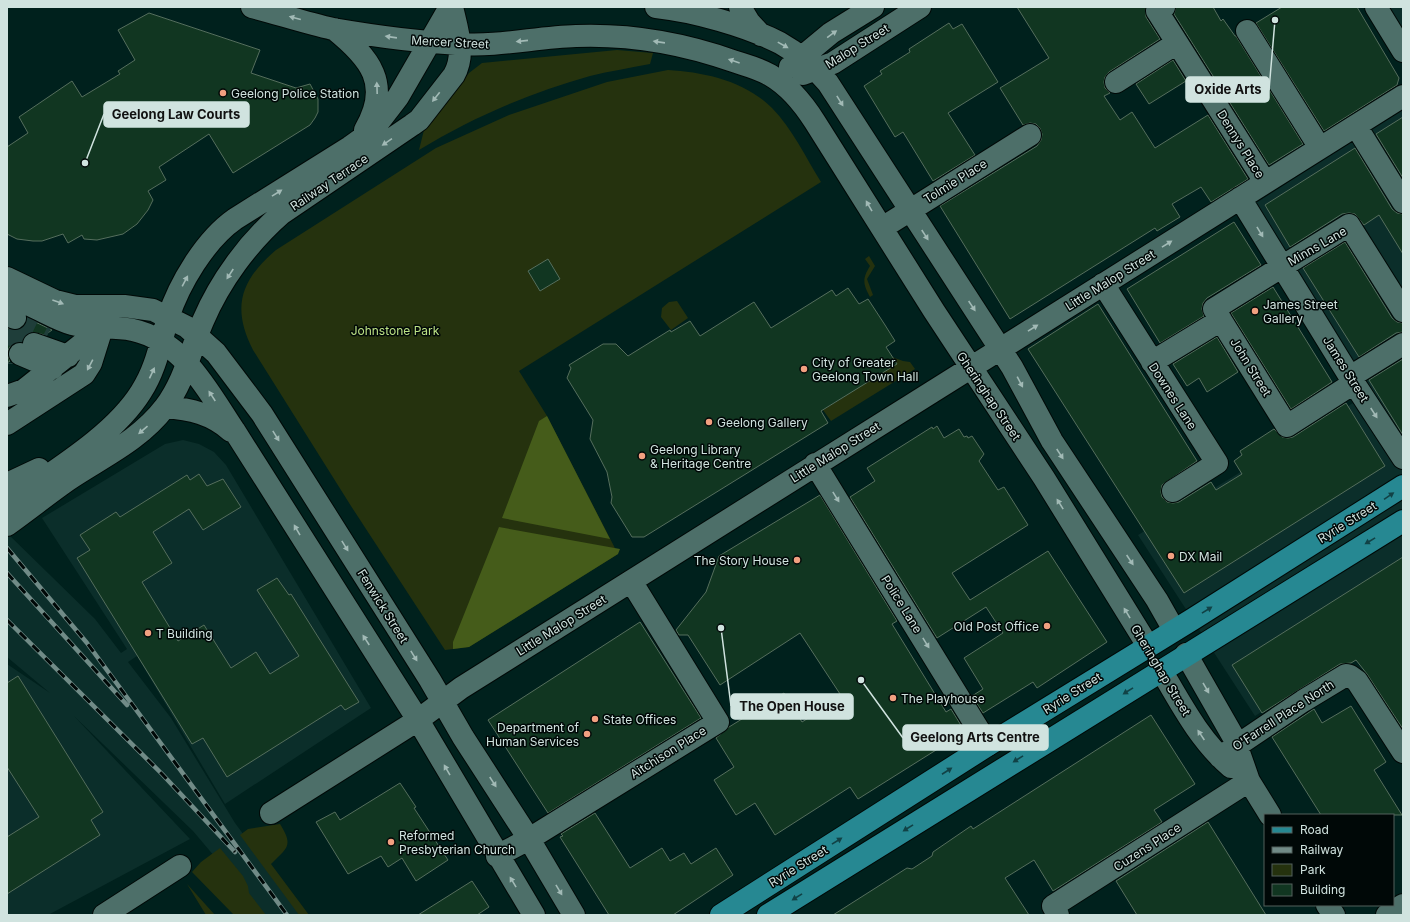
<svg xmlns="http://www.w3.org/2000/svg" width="1410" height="922" viewBox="0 0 1410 922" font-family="Inter,sans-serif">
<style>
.built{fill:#0b2e2a}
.green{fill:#25320e}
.forest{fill:#455c1a}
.building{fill:#113621;stroke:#556e5d}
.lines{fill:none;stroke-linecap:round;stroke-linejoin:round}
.minor-tunnel{stroke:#1f3e3a;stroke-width:22;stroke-dasharray:22 11;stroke-linecap:butt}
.minor-casing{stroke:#000907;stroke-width:24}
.major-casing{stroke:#000907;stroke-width:24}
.minor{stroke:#4d6f69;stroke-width:22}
.major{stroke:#268892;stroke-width:22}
.rail-casing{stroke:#718b87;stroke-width:4.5}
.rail{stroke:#000807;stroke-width:3;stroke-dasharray:9;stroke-linecap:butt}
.oneway{fill:#a2bab6}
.oneway2{fill:#114246}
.poi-dot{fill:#f2a080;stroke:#000807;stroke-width:1.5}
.labels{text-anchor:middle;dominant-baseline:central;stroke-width:3;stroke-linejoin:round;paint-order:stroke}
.street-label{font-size:12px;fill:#d0e3df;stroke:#000807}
.poi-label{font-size:12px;fill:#d0e3df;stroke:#000807;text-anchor:start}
.park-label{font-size:12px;fill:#bce285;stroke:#000807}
.leader{fill:none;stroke:#d0e3df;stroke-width:1.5}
.callout-dot{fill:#d0e3df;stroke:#000807;stroke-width:1.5}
.callout{fill:#d0e3df;stroke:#d0e3df;stroke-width:1.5}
.callout-label{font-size:13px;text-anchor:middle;font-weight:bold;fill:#111}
</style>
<rect width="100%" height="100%" fill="#00211d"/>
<path class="built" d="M1382 7H1403V43Z
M1403 108V623L1255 716 1138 535 1366 395 1253 205Z
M183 440 199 444 214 452 226 465 371 708 225 804 137 656 128 662 171 718 235 823 303 915H264L193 831 74 716 190 839 48 915H7V664L50 693 7 657V533L95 619 121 653 127 649 42 518 165 444Z"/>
<path class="green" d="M617 50 653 53 650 64C630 68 610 71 590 76 530 93 473 117 419 150L425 126 447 102 469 73 482 63Z
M668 70C704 72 745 81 772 108 792 128 806 158 821 182L519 371 547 416 618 554 469 647 445 650 351 506 253 350C231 307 241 280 276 250L436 148 509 115 607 82Z
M869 256 875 266 867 279 873 295 870 297C863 284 862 279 870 266L865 259Z
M677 301 688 318 671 330 661 317 662 308 669 302Z
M892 357 903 361 910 362 915 369 831 421 823 410 844 397Z
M280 824C294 846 287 848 271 864L309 915H299L240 835 248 829Z
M220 848 243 876 248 886 249 893 266 915H234L192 872 201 862Z
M187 884 215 915H206Z"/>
<path class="forest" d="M547 416 610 539 502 518 539 421Z
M499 527 620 549 618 554 469 647 453 649V642Z"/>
<path class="building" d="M1017 7H1146V17L1160 39 1109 72 1105 77 1104 82 1105 88 1110 93 1104 96 1120 120 1132 112 1155 148 1208 115 1248 179 1211 202 1201 187 1172 204 1180 217 1157 231 1155 228 1010 319 940 206 1037 146 1041 140 1042 134 1040 128 1036 124 1030 123 1023 125 1000 88 1049 58Z
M1176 7H1213L1221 21 1223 19 1235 36H1236L1303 144 1269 165 1174 14Z
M1282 7H1357L1399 78 1397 85 1324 131 1256 23Z
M149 13 260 50 251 73 296 88 310 84 318 99V112L315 118 310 125 302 130 233 173 209 134 159 167 166 180 148 191 153 200 148 210 137 224 123 234 97 240 84 239 82 235 68 243 63 234 42 241H33L17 239 7 234V147L28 133 19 117 72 81 82 97 120 74 118 71 135 60 118 30Z
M949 23 953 29 962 24 998 82 948 113 975 155 933 181 903 132 895 137 864 86 882 74 880 71 910 52 909 49Z
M1173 60 1186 81 1149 104 1136 84Z
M1403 117V178L1376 134Z
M1355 148 1392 209 1397 213 1403 214V254L1379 215 1364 225 1355 214 1349 213 1342 214 1290 247 1265 205Z
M1234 222 1261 265 1207 298 1203 303 1202 309 1204 316 1160 343 1127 289Z
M1345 242 1392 318 1397 322 1403 323V332L1396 333 1359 357 1303 268Z
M548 259 560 279 540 291 528 271Z
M1273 287 1332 382 1291 409 1231 313Z
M848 288 859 304 868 299 885 325 895 341 886 347 897 364 821 411 828 423 644 537H632L611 503 612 497 607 472 590 439 593 420 567 378 571 368 569 365 603 344H616L628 356 670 330 671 332 690 321 700 336 754 302 771 328 832 290 836 296Z
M1098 304 1197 461 1162 485 1161 492 1162 497 1167 502 1173 503 1179 502 1211 482 1216 490 1242 474 1234 461 1242 455 1240 451 1274 429 1282 437 1288 438 1293 437 1346 403 1385 466 1184 593 1028 349Z
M27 318 52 330 45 335 31 332 26 335 22 342 12 344 8 350V356L10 361 7 363V328L17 330 23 328 27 323Z
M1217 337 1238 372 1207 392 1199 378 1187 386 1173 364Z
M1403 359V435L1369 380Z
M937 426 944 438 959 429 964 437 967 436 968 438 972 436 984 454 979 461 998 490 1004 487 1028 525 952 573 970 600 1048 551 1107 642 1037 688 1033 682 983 713 972 696 983 689 964 658 1003 633 986 607 937 638 850 497 875 481 867 468 932 427 933 429Z
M199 474 207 486 223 479 241 507 203 530 189 509 153 532 172 563 142 582 178 641 204 625 231 668 256 652 270 674 299 656 257 590 277 578 289 595 291 594 359 702 345 710 341 705 227 777 203 738 192 744 77 558 90 550 80 535 116 512 120 517 187 475 190 480Z
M820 495 897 621 892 624 946 712 951 709 962 727 957 730 960 735 858 799 850 787 775 835 755 803 736 815 714 780 734 767 716 738 729 727 784 693 802 722 842 697 800 633 720 685 688 635H679L676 630 706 592 719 556Z
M1403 557V729L1367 674 1356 660 1351 663 1340 664 1262 713 1232 665Z
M640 622 701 718 548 813 488 720Z
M18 676 103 812 91 820 100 835 7 894V837L39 817 7 767V683Z
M1351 706 1386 762 1374 770 1402 815H1321L1272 737 1314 709 1322 723Z
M1151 715 1195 784 1154 810 1162 822 1053 891 1034 860 1005 878 1029 915H833L907 868 912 869 932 856 933 852 971 826 973 829Z
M400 783 416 807 414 808 448 860 416 881 402 858 388 867 381 856 348 874 316 822 335 812 340 820Z
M595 813 630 868 662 848 670 861 684 853 691 864 716 848 733 875 673 915H609L560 837 563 836 561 834Z
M1208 822 1266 915H1137L1116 881Z
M472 881 489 907 477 915H418Z"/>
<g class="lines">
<path class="minor-tunnel" d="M15 318 48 334
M7 333 34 344
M7 363V364"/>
<defs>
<path id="minor" d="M252 7C279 14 306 23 333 29 374 36 417 42 459 44 498 47 537 37 576 36 630 34 682 43 733 61 745 65 758 68 770 75 789 86 803 103 815 122L934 311 1044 478 1148 646
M656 7C694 11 747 26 780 43 798 53 815 68 828 83L986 327 1012 367 1052 441 1157 600 1174 630
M740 7 749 22 761 35
M1164 7 1157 11 1265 182
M1376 7 1403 51
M334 29C370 58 392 84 365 130
M1247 31 1320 148
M790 67 831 33 873 7
M803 74 833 63 920 7
M1116 82 1177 43
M1356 126 1403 202
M1240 198 1350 377 1403 458
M882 228 1030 135
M7 278 55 301 75 306H124L153 310 187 327 216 353 262 414 430 680 463 737 529 839 574 915
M1103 284 1217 463 1173 491
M7 299C30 301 50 318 72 324 92 330 113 325 133 330 183 341 208 391 234 430L418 720 534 915
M7 315 15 318
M34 344 68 356
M20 354 53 368
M1152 362 1221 320
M1350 377 1403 344
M1354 383 1287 426 1214 309 1349 225 1403 311
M7 396 24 390 102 328
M165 407C191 409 212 414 231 431
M7 424 84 374 91 363 102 328
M815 464 988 745
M7 484 39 469
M7 504C50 473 113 437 141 392 156 369 160 344 168 318 179 284 205 240 235 219L350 147 371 132 398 97 450 7
M7 525C28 510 48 494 68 480 102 457 139 441 165 407 185 380 190 351 203 321 220 281 248 243 281 214L412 125 419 120 454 75C466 54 457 29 452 7
M1186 654 1234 738 1249 781 1270 815
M1161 670C1181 704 1200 741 1231 767
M1220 757 1303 701 1346 675 1350 676 1357 681 1403 752
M271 813 418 720 461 688C774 490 1090 294 1403 96
M497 856 529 839 718 722 631 581
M1327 905 1334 915
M104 915 180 866
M1058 915 1053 906 1249 781
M1387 915 1403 905"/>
<path id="major" d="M721 915 988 745 1193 619 1403 486
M768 915 1403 521"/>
</defs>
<use href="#minor" class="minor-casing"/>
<use href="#major" class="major-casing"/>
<use href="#minor" class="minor"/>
<use href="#major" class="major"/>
<defs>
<path id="rail" d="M7 548 87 643 287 915
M7 573 127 705
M7 620 162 774 235 852"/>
</defs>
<use href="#rail" class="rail-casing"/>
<use href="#rail" class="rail"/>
</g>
<defs><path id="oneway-solid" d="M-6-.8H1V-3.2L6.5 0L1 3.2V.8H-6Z"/></defs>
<g class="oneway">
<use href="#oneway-solid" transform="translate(295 18) rotate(-165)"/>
<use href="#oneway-solid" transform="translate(832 34) rotate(-36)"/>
<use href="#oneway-solid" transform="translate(391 37) rotate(-172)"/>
<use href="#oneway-solid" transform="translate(522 41) rotate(174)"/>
<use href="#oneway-solid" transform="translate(659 42) rotate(-172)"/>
<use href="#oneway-solid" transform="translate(783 45) rotate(29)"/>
<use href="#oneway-solid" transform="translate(734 61) rotate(-161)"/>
<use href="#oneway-solid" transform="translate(377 88) rotate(-92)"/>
<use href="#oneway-solid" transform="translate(436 97) rotate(128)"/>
<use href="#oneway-solid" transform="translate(840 101) rotate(58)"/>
<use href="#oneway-solid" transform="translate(387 142) rotate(146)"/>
<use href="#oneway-solid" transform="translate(277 193) rotate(-32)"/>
<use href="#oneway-solid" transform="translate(869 206) rotate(-120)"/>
<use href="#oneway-solid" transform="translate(1260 232) rotate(59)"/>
<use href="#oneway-solid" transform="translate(925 235) rotate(57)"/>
<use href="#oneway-solid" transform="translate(1167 244) rotate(-32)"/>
<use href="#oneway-solid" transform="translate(230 274) rotate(123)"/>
<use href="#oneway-solid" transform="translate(185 281) rotate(-62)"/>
<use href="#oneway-solid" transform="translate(58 302) rotate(20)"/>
<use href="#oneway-solid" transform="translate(972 306) rotate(56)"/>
<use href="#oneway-solid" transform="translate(1033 328) rotate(-32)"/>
<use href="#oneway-solid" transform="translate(90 365) rotate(118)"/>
<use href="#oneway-solid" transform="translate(152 373) rotate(-65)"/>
<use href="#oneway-solid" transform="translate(1020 382) rotate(62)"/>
<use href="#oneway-solid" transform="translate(212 396) rotate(-123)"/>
<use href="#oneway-solid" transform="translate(1374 413) rotate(57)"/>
<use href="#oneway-solid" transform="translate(143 430) rotate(139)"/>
<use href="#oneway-solid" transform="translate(276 436) rotate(58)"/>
<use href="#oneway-solid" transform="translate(1060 454) rotate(57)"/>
<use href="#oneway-solid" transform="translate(836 497) rotate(58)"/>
<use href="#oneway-solid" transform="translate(1060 504) rotate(-122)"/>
<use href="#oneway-solid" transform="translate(297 530) rotate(-120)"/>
<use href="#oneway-solid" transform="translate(345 546) rotate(58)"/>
<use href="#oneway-solid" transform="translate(1130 560) rotate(56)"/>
<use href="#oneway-solid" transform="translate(1127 613) rotate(-121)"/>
<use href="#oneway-solid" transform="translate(366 640) rotate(-123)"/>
<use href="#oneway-solid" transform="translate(926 643) rotate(58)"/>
<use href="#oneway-solid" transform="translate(414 656) rotate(58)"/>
<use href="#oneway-solid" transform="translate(1206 688) rotate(60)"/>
<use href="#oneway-solid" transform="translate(1201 735) rotate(-124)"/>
<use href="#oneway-solid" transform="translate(447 770) rotate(-120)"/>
<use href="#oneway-solid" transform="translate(493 782) rotate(57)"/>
<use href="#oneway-solid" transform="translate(513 882) rotate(-121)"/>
<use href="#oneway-solid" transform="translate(559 890) rotate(59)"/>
</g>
<g class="oneway2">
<use href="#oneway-solid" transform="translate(1389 496) rotate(-34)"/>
<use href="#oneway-solid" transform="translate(1370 541) rotate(149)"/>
<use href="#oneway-solid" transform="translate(1207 610) rotate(-32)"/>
<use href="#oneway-solid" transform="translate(1128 691) rotate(148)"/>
<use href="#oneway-solid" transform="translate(1018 759) rotate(148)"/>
<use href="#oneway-solid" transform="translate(947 771) rotate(-33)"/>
<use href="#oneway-solid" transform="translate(908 828) rotate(148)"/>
<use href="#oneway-solid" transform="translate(837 841) rotate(-32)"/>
<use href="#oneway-solid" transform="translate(797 897) rotate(148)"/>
</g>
<g class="poi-dot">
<circle cx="223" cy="93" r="4"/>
<circle cx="1255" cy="311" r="4"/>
<circle cx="804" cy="369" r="4"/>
<circle cx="709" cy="422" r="4"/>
<circle cx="642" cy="456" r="4"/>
<circle cx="1171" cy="556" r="4"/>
<circle cx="797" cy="560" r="4"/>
<circle cx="1047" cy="626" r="4"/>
<circle cx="148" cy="633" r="4"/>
<circle cx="893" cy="698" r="4"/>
<circle cx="595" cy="719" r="4"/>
<circle cx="587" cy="734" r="4"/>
<circle cx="391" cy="842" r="4"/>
</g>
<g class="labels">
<g class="street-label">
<text transform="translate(450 42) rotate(3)">Mercer Street</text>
<text transform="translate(857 46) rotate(-32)">Malop Street</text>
<text transform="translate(1241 144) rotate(58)">Dennys Place</text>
<text transform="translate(955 181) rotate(-32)">Tolmie Place</text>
<text transform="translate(329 182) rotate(-34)">Railway Terrace</text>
<text transform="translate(1317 246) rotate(-30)">Minns Lane</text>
<text transform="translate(1110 280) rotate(-32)">Little Malop Street</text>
<text transform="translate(1251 367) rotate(58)">John Street</text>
<text transform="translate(1346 369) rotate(58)">James Street</text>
<text transform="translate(989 396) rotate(56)">Gheringhap Street</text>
<text transform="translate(1173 396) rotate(57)">Downes Lane</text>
<text transform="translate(835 452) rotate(-32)">Little Malop Street</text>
<text transform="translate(1347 522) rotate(-32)">Ryrie Street</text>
<text transform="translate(902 604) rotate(58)">Police Lane</text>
<text transform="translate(383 606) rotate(58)">Fenwick Street</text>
<text transform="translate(561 625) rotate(-32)">Little Malop Street</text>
<text transform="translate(1161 670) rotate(59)">Gheringhap Street</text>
<text transform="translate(1072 693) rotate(-32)">Ryrie Street</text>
<text transform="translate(1283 715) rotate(-33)">O'Farrell Place North</text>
<text transform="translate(668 752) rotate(-32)">Aitchison Place</text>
<text transform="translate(1147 847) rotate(-33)">Cuzens Place</text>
<text transform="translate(798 866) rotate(-32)">Ryrie Street</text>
</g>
<g class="poi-label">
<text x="231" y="93">Geelong Police Station</text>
<text x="1263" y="304">James Street<tspan x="1263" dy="14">Gallery</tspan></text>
<text x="812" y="362">City of Greater<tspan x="812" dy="14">Geelong Town Hall</tspan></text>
<text x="717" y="422">Geelong Gallery</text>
<text x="650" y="449">Geelong Library<tspan x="650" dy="14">&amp; Heritage Centre</tspan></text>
<text x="1179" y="556">DX Mail</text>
<text x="789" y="560" text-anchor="end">The Story House</text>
<text x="1039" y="626" text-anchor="end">Old Post Office</text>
<text x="156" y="633">T Building</text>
<text x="901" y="698">The Playhouse</text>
<text x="603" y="719">State Offices</text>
<text x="579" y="727" text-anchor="end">Department of<tspan x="579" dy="14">Human Services</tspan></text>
<text x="399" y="835">Reformed<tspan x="399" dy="14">Presbyterian Church</tspan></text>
</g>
<g class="park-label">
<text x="395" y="330">Johnstone Park</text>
</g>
</g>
<path class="leader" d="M1275 20L1269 90M85 163L104 114M721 628L731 706M861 680L903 738"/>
<g class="callout-dot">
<circle cx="1275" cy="20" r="4"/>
<circle cx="85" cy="163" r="4"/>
<circle cx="721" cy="628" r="4"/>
<circle cx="861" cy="680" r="4"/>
</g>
<g class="callout">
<rect x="1186" y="77" width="83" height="25" rx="4"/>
<rect x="104" y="102" width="145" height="25" rx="4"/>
<rect x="731" y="694" width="122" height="25" rx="4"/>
<rect x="903" y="725" width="145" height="25" rx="4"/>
</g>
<g class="callout-label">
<text x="1228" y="94">Oxide Arts</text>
<text x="176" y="119">Geelong Law Courts</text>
<text x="792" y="711">The Open House</text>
<text x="975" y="742">Geelong Arts Centre</text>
</g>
<rect width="1410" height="922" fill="none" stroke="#d0e3df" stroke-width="16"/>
<rect x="1264" y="814" width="130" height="92" fill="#000807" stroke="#53605d"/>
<rect x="1272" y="827" width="20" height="6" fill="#268892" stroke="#53605d"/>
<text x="1300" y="834" font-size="12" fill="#d0e3df">Road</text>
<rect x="1272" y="847" width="20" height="6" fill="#718b87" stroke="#53605d"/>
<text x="1300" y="854" font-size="12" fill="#d0e3df">Railway</text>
<rect x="1272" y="864" width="20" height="12" fill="#25320e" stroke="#53605d"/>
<text x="1300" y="874" font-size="12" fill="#d0e3df">Park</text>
<rect x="1272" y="884" width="20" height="12" fill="#113621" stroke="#53605d"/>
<text x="1300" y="894" font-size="12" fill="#d0e3df">Building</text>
</svg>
